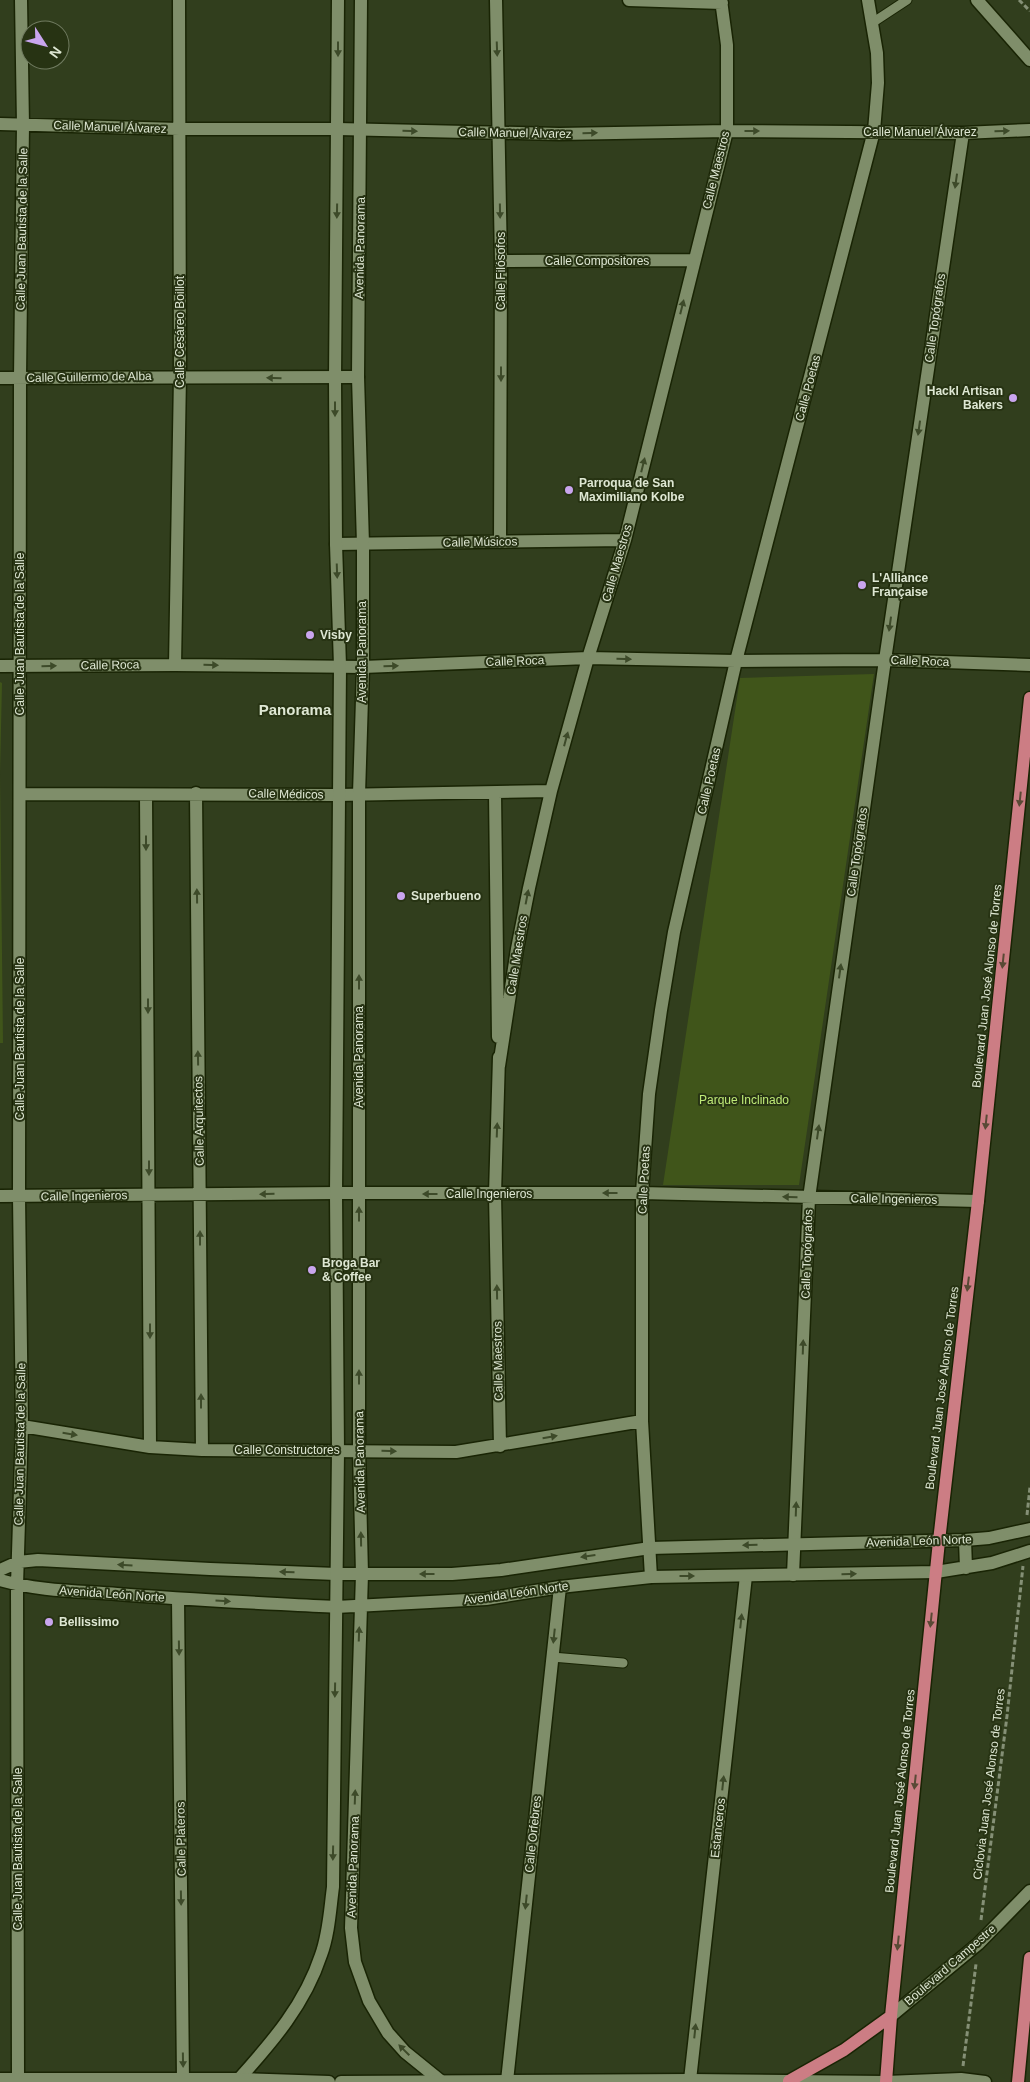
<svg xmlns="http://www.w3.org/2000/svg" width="1030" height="2082" viewBox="0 0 1030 2082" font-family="Arial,sans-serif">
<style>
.green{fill:#40551a}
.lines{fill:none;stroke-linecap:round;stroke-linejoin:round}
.service-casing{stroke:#192404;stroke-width:11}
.minor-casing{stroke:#192404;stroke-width:15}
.tertiary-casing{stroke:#192404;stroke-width:15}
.secondary-casing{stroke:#192404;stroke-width:15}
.primary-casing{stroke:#192404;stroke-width:15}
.path{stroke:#859076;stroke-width:3;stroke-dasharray:5 2.5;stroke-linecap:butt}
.service{stroke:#7f8e6a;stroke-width:9}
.minor{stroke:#7f8e6a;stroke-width:12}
.tertiary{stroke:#7f8e6a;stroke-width:12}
.secondary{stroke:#7f8e6a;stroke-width:12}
.primary{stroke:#cc7d84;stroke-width:12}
.oneway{fill:#3d4a29}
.oneway2{fill:#594935}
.poi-dot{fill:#c9a5ee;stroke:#273313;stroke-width:2}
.labels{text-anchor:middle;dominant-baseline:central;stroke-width:4;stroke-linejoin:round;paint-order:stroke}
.street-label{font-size:12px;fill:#dee7d3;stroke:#273313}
.poi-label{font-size:12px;font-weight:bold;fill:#dee7d3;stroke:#273313;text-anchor:start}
.park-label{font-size:12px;fill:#bee977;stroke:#273313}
.quarter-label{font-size:15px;font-weight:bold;fill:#dee7d3;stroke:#273313}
</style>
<rect width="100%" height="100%" fill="#313e1d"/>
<path class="green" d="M874 674 799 1185H663L740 678Z
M0 682 2 683 0 774 3 1043H0Z"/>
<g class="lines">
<defs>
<path id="service" d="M872 23 907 0
M552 1657 623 1663"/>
<path id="minor" d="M496 0 501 261 500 542
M629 0 722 3
M0 124 179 129H338L559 134 727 131 963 133 1030 130
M501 261 693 260
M0 378 358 377
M336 544 625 540
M175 665 180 376 179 0
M0 666 175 665 363 667 588 658 736 661 885 660 1030 665
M196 793 202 1450
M495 793 498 1037
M20 794 338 795 551 791
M146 795 150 1447
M499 1057 495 1194 500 1446
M499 1066 517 949 529 888 551 791 588 658 625 540 727 131V45L721 0
M0 1196 336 1193H642L978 1201
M22 1426 150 1447 202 1450 456 1452 642 1421
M0 1570 18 1562 38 1560 210 1569 336 1574
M793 1575 809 1198 885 660 963 133
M651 1577 642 1421V1193L649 1094 661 1010 674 932 736 661 874 131 878 83 877 53 868 0
M0 1580C38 1591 78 1591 117 1594 190 1600 263 1603 336 1607
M178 1599 183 2080
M18 2079 17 1585 22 1426 19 1197 20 378 23 125 21 0
M690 2080 746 1576
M507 2081 560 1587"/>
<path id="tertiary" d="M361 0 358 377 363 544V667L359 794V1450L362 1574 351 1928 355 1962 369 2001 388 2033 405 2052 442 2082
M977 0 1030 60
M965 1540 966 1568
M336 1574H452L501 1570 650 1548 965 1540 989 1538 1030 1529
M336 1607 486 1599 560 1587 651 1577 936 1572 992 1563 1030 1551
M891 2016 978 1944 1030 1891
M238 2082 239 2079C273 2041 305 2004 321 1955 329 1933 330 1909 333 1887L338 1451 336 1193 340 666 336 544 335 379 338 0"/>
<path id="secondary" d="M0 2079H239L329 2082
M341 2082 690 2080 885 2082
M886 2082 961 2079 985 2082"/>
<path id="primary" d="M789 2081 844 2050 891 2016
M886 2082 891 2016 939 1541 978 1201 1030 698
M1018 2082 1030 1958"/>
</defs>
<use href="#service" class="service-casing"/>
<use href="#minor" class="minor-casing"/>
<use href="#tertiary" class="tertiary-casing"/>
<use href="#secondary" class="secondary-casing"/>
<use href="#primary" class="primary-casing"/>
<path class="path" d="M1019 0 1030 11
M1027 1515 1030 1487
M981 1920 1007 1716 1023 1566
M963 2066 976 1964"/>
<use href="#service" class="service"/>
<use href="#minor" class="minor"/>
<use href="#tertiary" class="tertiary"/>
<use href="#secondary" class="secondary"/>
<use href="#primary" class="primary"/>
</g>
<defs><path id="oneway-solid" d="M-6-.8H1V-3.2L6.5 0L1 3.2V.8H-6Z" transform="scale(1.25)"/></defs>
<g class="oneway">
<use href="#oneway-solid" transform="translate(338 49) rotate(90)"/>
<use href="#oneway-solid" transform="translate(497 49) rotate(88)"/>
<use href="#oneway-solid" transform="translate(410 131) rotate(1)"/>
<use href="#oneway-solid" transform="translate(752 131)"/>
<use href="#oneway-solid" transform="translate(1002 131) rotate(-2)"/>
<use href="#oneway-solid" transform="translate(590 133) rotate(-1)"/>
<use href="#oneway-solid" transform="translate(956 181) rotate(98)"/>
<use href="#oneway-solid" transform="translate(337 211) rotate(91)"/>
<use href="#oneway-solid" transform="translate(500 211) rotate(89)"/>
<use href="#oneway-solid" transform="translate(682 307) rotate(-76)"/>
<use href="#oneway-solid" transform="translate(501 374) rotate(90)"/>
<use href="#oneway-solid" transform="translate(274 378) rotate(-179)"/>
<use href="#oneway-solid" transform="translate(335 409) rotate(90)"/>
<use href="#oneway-solid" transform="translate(919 428) rotate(98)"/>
<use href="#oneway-solid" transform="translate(643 465) rotate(-76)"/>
<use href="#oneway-solid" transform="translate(337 571) rotate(88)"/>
<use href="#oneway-solid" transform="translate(890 624) rotate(98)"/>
<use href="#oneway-solid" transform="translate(624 659) rotate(1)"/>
<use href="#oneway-solid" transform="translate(211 665) rotate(1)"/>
<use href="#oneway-solid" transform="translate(49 666) rotate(-1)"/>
<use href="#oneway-solid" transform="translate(391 666) rotate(-2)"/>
<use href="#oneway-solid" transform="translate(566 739) rotate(-75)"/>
<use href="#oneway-solid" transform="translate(146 843) rotate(90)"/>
<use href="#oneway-solid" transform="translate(197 896) rotate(-91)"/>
<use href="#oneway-solid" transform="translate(527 897) rotate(-79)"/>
<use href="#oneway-solid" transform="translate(840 971) rotate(-82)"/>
<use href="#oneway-solid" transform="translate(359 982) rotate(-90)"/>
<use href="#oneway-solid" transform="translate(148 1006) rotate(90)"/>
<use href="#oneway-solid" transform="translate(198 1058) rotate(-91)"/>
<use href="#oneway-solid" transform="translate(497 1130) rotate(-88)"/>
<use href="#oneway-solid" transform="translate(818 1132) rotate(-82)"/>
<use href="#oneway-solid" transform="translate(149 1168) rotate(90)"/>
<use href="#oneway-solid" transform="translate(610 1193) rotate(180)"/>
<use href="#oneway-solid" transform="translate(267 1194) rotate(179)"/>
<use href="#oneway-solid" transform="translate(430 1194) rotate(-180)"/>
<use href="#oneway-solid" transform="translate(790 1197) rotate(-179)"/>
<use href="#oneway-solid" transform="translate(359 1214) rotate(-90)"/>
<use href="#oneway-solid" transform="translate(200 1238) rotate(-90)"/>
<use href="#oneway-solid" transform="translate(497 1292) rotate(-91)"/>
<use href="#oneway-solid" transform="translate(150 1331) rotate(90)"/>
<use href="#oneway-solid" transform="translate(803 1347) rotate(-88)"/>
<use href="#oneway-solid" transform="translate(359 1377) rotate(-90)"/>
<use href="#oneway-solid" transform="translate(201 1401) rotate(-90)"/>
<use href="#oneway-solid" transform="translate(70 1434) rotate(9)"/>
<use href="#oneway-solid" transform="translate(550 1437) rotate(-10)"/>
<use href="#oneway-solid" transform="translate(389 1451) rotate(1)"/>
<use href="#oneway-solid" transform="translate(796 1509) rotate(-88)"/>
<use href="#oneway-solid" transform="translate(361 1539) rotate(-91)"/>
<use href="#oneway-solid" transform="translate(750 1545) rotate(178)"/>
<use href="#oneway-solid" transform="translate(588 1556) rotate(172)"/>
<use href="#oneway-solid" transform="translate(125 1565) rotate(-177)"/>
<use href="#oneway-solid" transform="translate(287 1572) rotate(-178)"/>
<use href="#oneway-solid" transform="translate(427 1574) rotate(-180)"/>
<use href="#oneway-solid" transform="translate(849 1574) rotate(-1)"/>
<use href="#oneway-solid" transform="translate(687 1576)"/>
<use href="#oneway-solid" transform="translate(223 1601) rotate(3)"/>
<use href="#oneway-solid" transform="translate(741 1621) rotate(-84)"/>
<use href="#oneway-solid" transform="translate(359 1634) rotate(-88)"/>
<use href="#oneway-solid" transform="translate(554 1636) rotate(96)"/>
<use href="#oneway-solid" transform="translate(179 1648) rotate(89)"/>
<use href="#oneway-solid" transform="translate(335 1690) rotate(91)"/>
<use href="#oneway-solid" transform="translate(723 1783) rotate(-84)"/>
<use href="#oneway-solid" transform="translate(355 1797) rotate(-88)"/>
<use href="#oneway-solid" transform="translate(333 1853) rotate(91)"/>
<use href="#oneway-solid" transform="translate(181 1898) rotate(89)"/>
<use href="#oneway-solid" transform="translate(526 1902) rotate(96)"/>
<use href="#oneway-solid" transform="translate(695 2031) rotate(-84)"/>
<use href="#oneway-solid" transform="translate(404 2050) rotate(-135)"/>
<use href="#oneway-solid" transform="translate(183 2060) rotate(89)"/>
</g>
<g class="oneway2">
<use href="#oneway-solid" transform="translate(1020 799) rotate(96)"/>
<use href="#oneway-solid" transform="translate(1003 961) rotate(96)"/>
<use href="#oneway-solid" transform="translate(986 1122) rotate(96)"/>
<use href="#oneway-solid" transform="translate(968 1284) rotate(97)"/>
<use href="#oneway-solid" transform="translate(931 1620) rotate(96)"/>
<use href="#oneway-solid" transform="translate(915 1782) rotate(96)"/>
<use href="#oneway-solid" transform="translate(898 1943) rotate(96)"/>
</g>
<g class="poi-dot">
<circle cx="1013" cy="398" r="5"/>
<circle cx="569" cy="490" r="5"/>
<circle cx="862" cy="585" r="5"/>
<circle cx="310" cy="635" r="5"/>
<circle cx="401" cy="896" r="5"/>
<circle cx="312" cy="1270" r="5"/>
<circle cx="49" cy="1622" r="5"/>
</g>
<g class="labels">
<g class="street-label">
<text transform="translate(110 127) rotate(2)">Calle Manuel Álvarez</text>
<text x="920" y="132">Calle Manuel Álvarez</text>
<text transform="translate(515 133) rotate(1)">Calle Manuel Álvarez</text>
<text transform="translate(716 170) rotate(-76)">Calle Maestros</text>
<text transform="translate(22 229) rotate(-89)">Calle Juan Bautista de la Salle</text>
<text transform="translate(360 248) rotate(-89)">Avenida Panorama</text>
<text x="597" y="261">Calle Compositores</text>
<text transform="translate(501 271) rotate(-90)">Calle Filósofos</text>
<text transform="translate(935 318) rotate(-82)">Calle Topógrafos</text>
<text transform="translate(180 332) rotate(-90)">Calle Cesáreo Boillot</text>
<text transform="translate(89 377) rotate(-1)">Calle Guillermo de Alba</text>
<text transform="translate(808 388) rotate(-75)">Calle Poetas</text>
<text transform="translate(480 542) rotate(-1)">Calle Músicos</text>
<text transform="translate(617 563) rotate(-74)">Calle Maestros</text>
<text transform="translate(20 634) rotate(-90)">Calle Juan Bautista de la Salle</text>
<text transform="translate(362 652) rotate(-90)">Avenida Panorama</text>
<text transform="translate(515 661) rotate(-2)">Calle Roca</text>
<text transform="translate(920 661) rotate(2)">Calle Roca</text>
<text transform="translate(110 665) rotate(-1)">Calle Roca</text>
<text transform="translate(709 781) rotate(-77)">Calle Poetas</text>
<text transform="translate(286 794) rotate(1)">Calle Médicos</text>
<text transform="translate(857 852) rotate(-82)">Calle Topógrafos</text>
<text transform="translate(517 955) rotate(-81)">Calle Maestros</text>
<text transform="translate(987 986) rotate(-84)">Boulevard Juan José Alonso de Torres</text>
<text transform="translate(20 1039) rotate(-90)">Calle Juan Bautista de la Salle</text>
<text transform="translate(359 1057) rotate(-90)">Avenida Panorama</text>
<text transform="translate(199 1121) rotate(-91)">Calle Arquitectos</text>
<text transform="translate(644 1180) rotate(-87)">Calle Poetas</text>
<text x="489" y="1194">Calle Ingenieros</text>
<text transform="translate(84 1196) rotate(-1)">Calle Ingenieros</text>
<text transform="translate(894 1199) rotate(1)">Calle Ingenieros</text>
<text transform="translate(807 1254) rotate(-88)">Calle Topógrafos</text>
<text transform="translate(498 1361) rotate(-91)">Calle Maestros</text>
<text transform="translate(942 1388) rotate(-83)">Boulevard Juan José Alonso de Torres</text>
<text transform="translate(20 1444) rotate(-89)">Calle Juan Bautista de la Salle</text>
<text x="287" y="1450">Calle Constructores</text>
<text transform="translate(360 1462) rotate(-91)">Avenida Panorama</text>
<text transform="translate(919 1541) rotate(-2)">Avenida León Norte</text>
<text transform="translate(516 1593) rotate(-8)">Avenida León Norte</text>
<text transform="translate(112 1594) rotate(4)">Avenida León Norte</text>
<text transform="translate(989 1784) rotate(-83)">Ciclovia Juan José Alonso de Torres</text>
<text transform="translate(900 1791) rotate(-84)">Boulevard Juan José Alonso de Torres</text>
<text transform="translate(718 1828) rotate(-84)">Estanceros</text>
<text transform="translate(533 1834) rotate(-84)">Calle Orfebres</text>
<text transform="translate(181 1839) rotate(-91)">Calle Plateros</text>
<text transform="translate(18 1849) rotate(-90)">Calle Juan Bautista de la Salle</text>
<text transform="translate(353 1867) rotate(-88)">Avenida Panorama</text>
<text transform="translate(950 1965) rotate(-41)">Boulevard Campestre</text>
</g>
<g class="poi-label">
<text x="1003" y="391" text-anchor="end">Hackl Artisan<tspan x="1003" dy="14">Bakers</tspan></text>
<text x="579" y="483">Parroqua de San<tspan x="579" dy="14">Maximiliano Kolbe</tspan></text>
<text x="872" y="578">L'Alliance<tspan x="872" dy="14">Française</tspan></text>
<text x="320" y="635">Visby</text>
<text x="411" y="896">Superbueno</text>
<text x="322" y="1263">Broga Bar<tspan x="322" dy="14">&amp; Coffee</tspan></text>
<text x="59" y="1622">Bellissimo</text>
</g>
<g class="park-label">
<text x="744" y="1100">Parque Inclinado</text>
</g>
<g class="quarter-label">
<text x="295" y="709">Panorama</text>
</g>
</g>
<g transform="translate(45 45) rotate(126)"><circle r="24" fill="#273313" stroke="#707b60"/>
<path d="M0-4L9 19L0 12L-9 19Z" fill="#c9a5ee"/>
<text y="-8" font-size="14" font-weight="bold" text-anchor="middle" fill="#dee7d3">N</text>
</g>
</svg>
